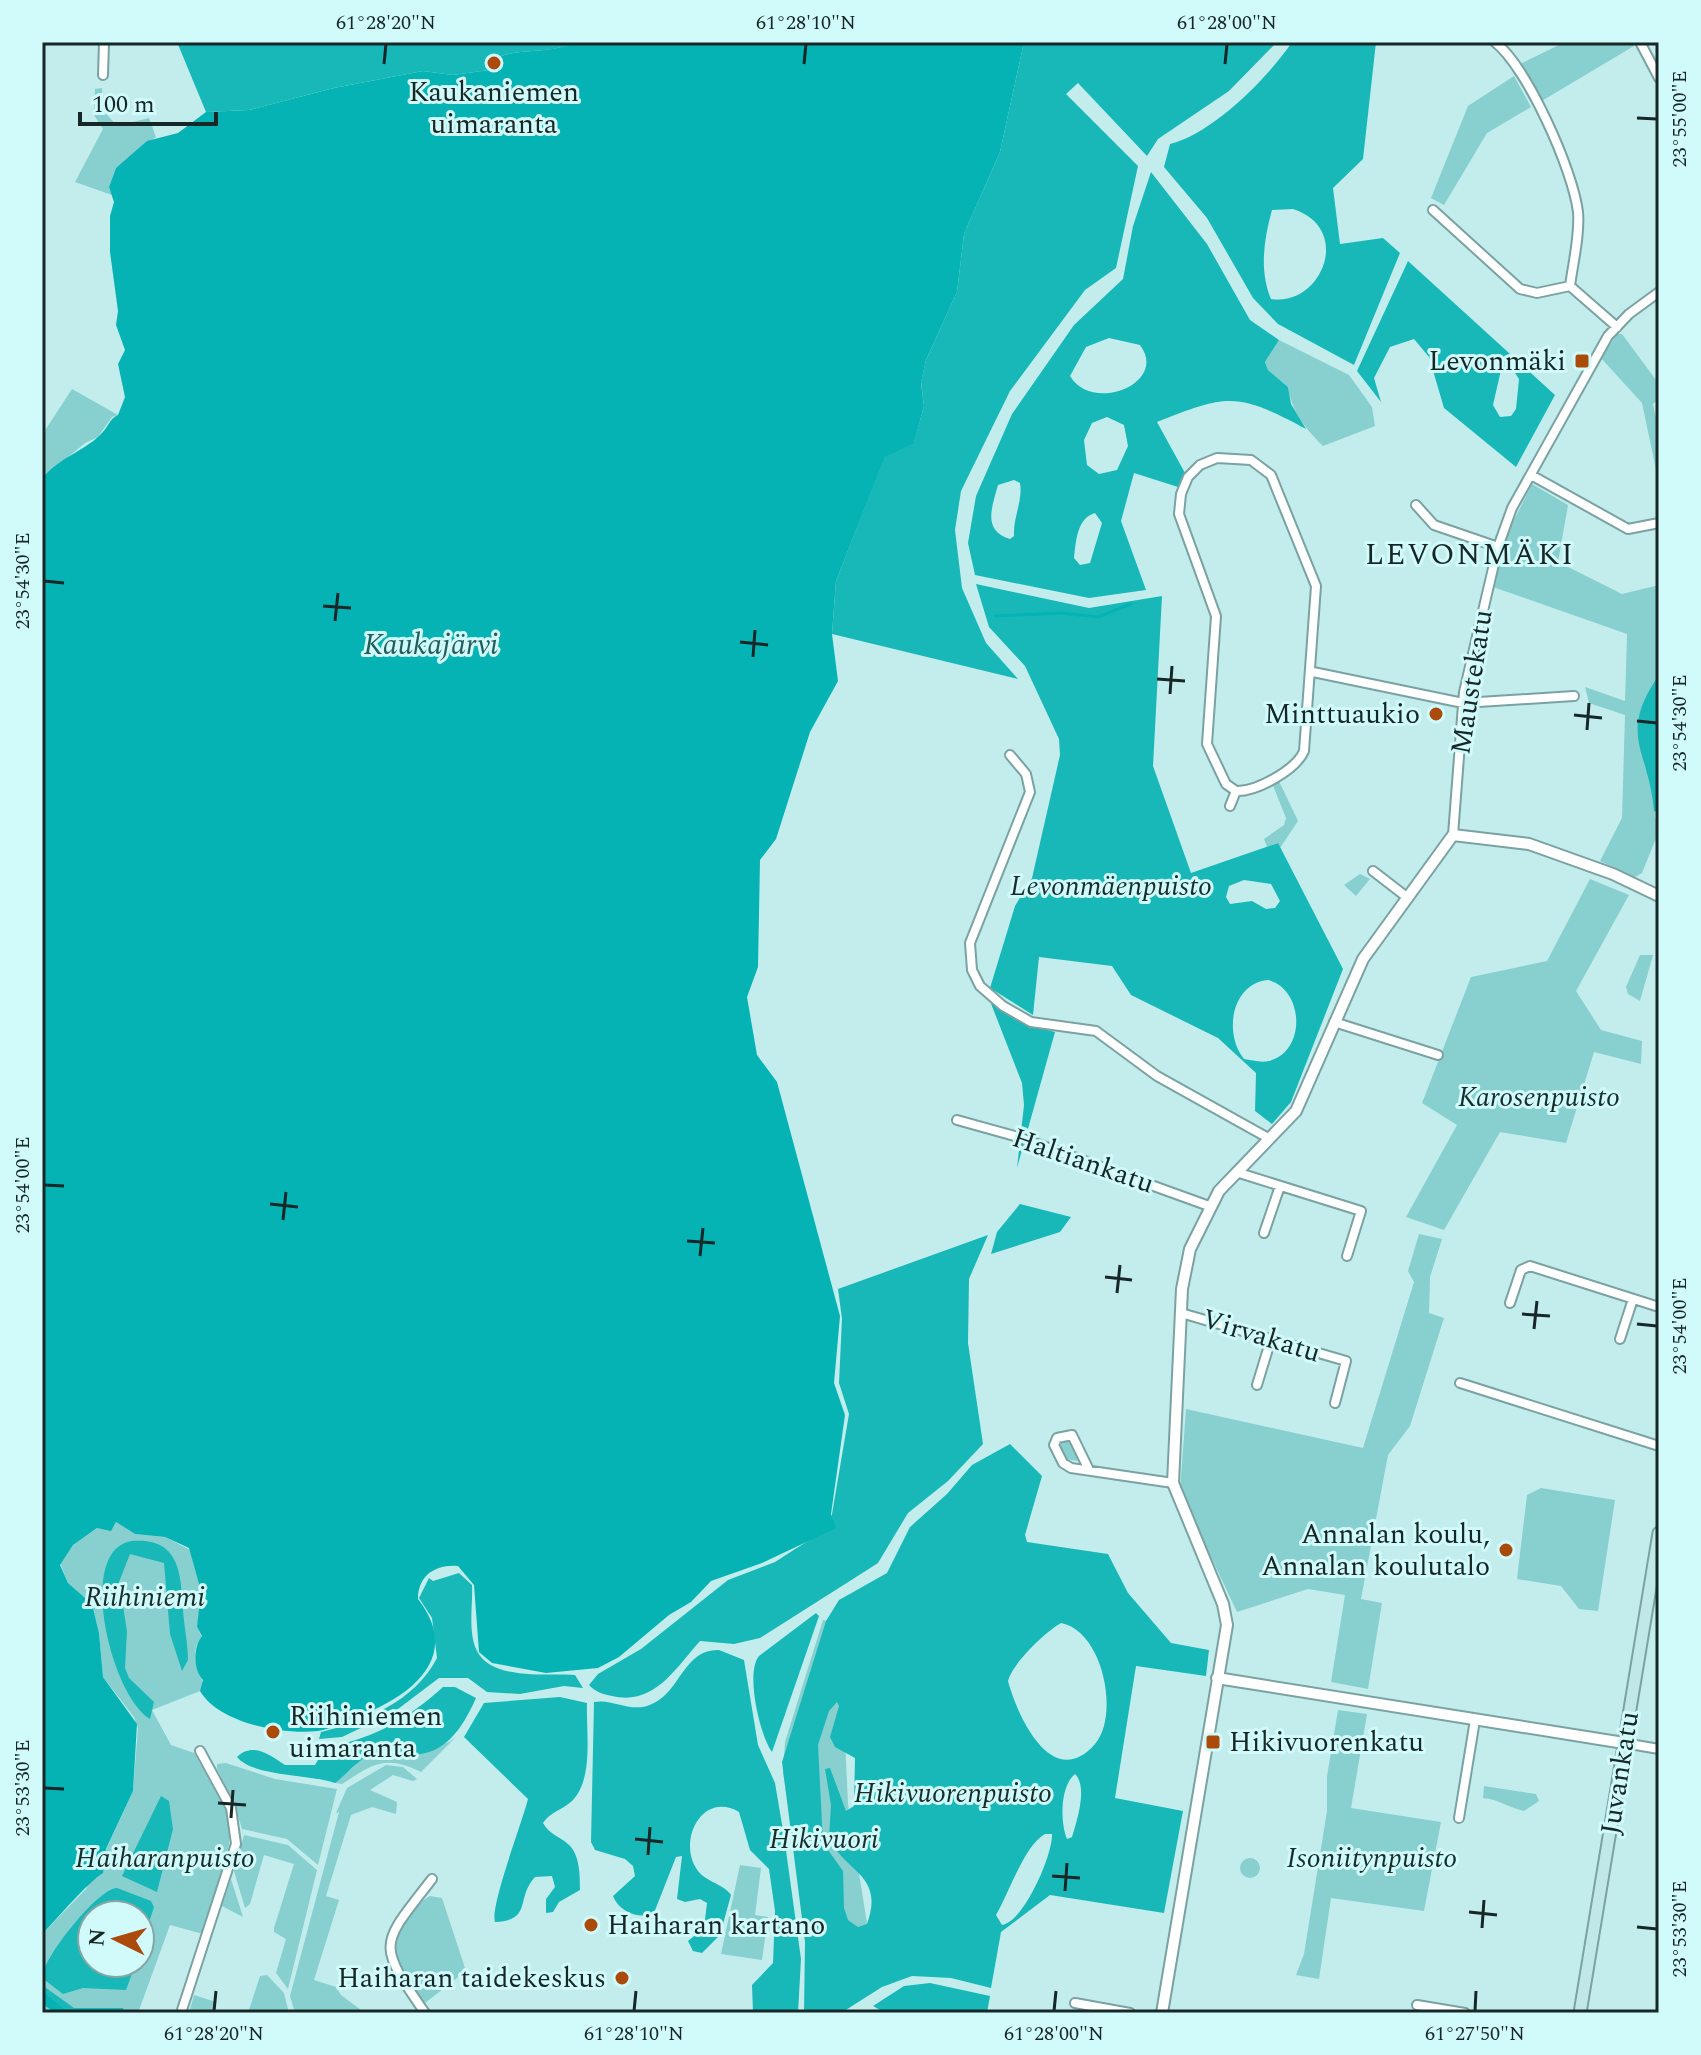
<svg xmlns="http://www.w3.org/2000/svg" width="1701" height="2055" viewBox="0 0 1701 2055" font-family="Spectral,serif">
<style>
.green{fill:#88cfcf;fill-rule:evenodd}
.forest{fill:#18b8b9;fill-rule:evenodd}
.water{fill:#05b3b4}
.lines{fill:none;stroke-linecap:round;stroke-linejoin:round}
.stream{stroke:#05b3b4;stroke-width:3}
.minor-casing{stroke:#7aa2a2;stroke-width:12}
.tertiary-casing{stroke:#7aa2a2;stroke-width:14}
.secondary-casing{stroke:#7aa2a2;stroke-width:15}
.minor{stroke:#fff;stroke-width:8}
.tertiary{stroke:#fff;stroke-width:10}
.secondary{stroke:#c0e8e9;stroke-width:11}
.ticks{fill:none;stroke:#172727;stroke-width:3}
.poi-dot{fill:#ab4a0a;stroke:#d0fbfa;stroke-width:3}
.labels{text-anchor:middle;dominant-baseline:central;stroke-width:6;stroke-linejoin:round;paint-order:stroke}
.poi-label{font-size:28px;fill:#172727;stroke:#d0fbfa;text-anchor:end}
.street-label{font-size:28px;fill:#172727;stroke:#d0fbfa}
.park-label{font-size:28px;font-style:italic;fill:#162e2e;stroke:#d0fbfa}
.neighbourhood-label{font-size:30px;letter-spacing:2px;fill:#172727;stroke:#d0fbfa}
.water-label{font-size:30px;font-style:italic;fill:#235d5d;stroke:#d0fbfa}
.neatline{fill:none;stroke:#172727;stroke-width:3}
.ticks-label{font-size:20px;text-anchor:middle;fill:#172727}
</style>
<rect width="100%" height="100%" fill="#c3eded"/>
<path class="green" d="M1565 42H1632L1634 46 1540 102 1520 64Z
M1514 76 1531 107 1487 133 1444 205 1431 198 1468 106Z
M102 88 103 110 117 126 149 118 156 137 116 168 109 187 112 195 75 182 103 129 94 115 95 89Z
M1617 334H1622L1659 384V399L1653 404 1659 432V484L1642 403 1601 358Z
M1279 340 1349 375 1372 407 1375 426 1323 446C1305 428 1292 412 1288 387L1268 370 1265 362Z
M72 389 118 415 112 417 98 437 85 443 42 479V435Z
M1532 484 1568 505 1558 562 1622 594 1659 585V756L1655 817 1659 831 1642 873 1635 877 1600 861 1622 818 1625 715 1589 703 1585 687 1625 701 1627 634 1493 587 1509 530Z
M1278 779 1298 821 1280 848 1277 843 1267 847 1264 839 1284 825 1286 818 1272 783Z
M1360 874 1370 879 1356 896 1344 885Z
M1590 879 1629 895 1576 991 1601 1030 1642 1041 1641 1064 1594 1052 1566 1143 1500 1132 1444 1230 1406 1217 1457 1125 1422 1103 1471 977 1547 961Z
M1640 955H1653L1640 1001 1628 994 1626 987Z
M1419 1234 1442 1239 1430 1277 1429 1313 1444 1318 1410 1426 1388 1455 1361 1599 1382 1603 1368 1689 1331 1682 1345 1595 1308 1589 1237 1612 1180 1491 1186 1409 1363 1448 1414 1282 1408 1271Z
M1065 1439 1071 1440 1079 1457 1077 1461 1066 1459 1060 1444Z
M1541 1488 1615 1500 1598 1611 1579 1609 1561 1586 1517 1579 1527 1495Z
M116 1522 135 1534 165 1537 190 1550 202 1594 197 1627 202 1637C190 1649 196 1670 203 1682L200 1691 152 1710 171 1745 194 1753 226 1811 229 1824V1845L203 1934 170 1925 138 2013H42V1934L86 1889 90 1881 103 1872 106 1850 133 1791 138 1728 134 1717 103 1677 99 1633 92 1604 68 1583 60 1563 73 1545 97 1528 112 1529ZM92 1915H140V1963H92Z
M823 1620 828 1621 845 1740 848 1804 873 1961 808 1929 783 1773 785 1742Z
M1338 1710 1367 1714 1351 1808 1441 1822 1424 1911 1331 1898 1319 1979 1296 1975 1304 1954 1327 1811V1776Z
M456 1737 421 1772C386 1755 374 1763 342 1784L335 1783 366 1756 383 1752 407 1755 449 1742Z
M226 1763 275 1779 337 1789 318 1865 287 1839 242 1829 233 1800 217 1769V1764Z
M386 1765 403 1767 417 1779 413 1781 393 1775 370 1790 397 1802 396 1814 372 1807 351 1815 326 1896 339 1900 314 1980 336 1987 341 1995 365 2013H295L290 1996 339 1812 336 1813 347 1788Z
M1484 1786 1536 1794 1539 1801 1524 1811C1509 1808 1498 1799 1483 1798Z
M244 1835 288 1845 317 1870 288 1989 276 1973 286 1939 274 1932V1928L294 1864 264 1855 250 1904 245 1908 234 1871Z
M1240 1868a10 10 0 1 1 20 0a10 10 0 1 1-20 0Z
M740 1865 761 1868 755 1915 768 1917 762 1960 721 1954Z
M231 1879 243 1917 222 1906Z
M430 1896 442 1898 466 1971 425 2003C405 1975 382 1951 408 1918 415 1909 420 1901 430 1896Z
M267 1975 284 1993 289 2013H248L260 1976Z
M194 1995 216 2002 213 2013H189Z"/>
<path class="forest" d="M177 42H574C551 55 521 47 496 58V69L453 75 423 71 334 88 249 110 206 112Z
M1024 42H1277L1229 91 1158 139 1147 156 1078 83 1066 94 1138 166 1116 268 1085 290 1010 391 961 491 955 530 962 588 986 643 1018 679 832 634 836 581 885 456 914 442 924 406 921 382 926 360 957 292 964 234 1000 152Z
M1292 42H1376L1363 159 1333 188 1340 244 1383 238 1400 253 1354 365 1278 324 1253 298 1207 218 1164 167 1170 144C1212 134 1268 78 1292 42ZM1293 209C1354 229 1321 307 1271 299 1259 270 1264 239 1272 210Z
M1151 172 1207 244 1250 320 1279 340 1265 362 1268 370 1288 387 1291 404 1306 429C1237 392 1228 394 1157 422L1185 473 1178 487 1134 473 1121 521 1146 590 1089 598 975 575 968 543 976 496 1012 414 1074 325 1123 279 1133 226ZM1109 338 1140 345C1169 383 1092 414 1070 376L1086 347ZM1107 417 1124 425 1128 446 1117 470 1099 474 1087 465 1084 440 1092 423ZM1014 480 1020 483C1023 501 1013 517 1014 536L1010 539C982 531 992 507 998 485ZM1095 513 1102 523 1090 563 1080 565 1074 558C1076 541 1077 518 1095 513Z
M1408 261 1555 395 1516 467 1444 408 1429 357 1414 339 1390 347 1374 378 1381 402 1357 371ZM1511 367 1519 379 1516 409 1511 416 1500 417 1493 405 1501 370Z
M976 584 1089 608 1162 596 1153 766 1191 873 1278 843 1343 969 1291 1102 1272 1124 1255 1111 1256 1073 1218 1038 1131 995 1112 966 1039 957 1033 1015 990 988 1015 906 1032 878 1060 755 1059 739 1025 666 989 627ZM1244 880 1271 884 1280 901 1275 908 1266 909 1252 901 1230 904 1226 897 1229 886ZM1268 980C1305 990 1306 1052 1269 1061 1261 1063 1251 1060 1244 1059 1223 1033 1232 983 1268 980Z
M1659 675V812L1654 811C1649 749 1617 736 1659 675Z
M990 1001 1028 1025 1055 1032 1017 1168 1024 1105 1022 1083Z
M1020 1204 1071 1217 1060 1232 991 1254 997 1232Z
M988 1235 969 1279 968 1343 983 1444 948 1481 908 1513 878 1563 864 1572 760 1638 734 1644 700 1641C675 1669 654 1706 612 1696 602 1694 596 1692 589 1685L598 1674 641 1649 728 1580 775 1562 817 1535 831 1520 849 1414 839 1383 842 1319 838 1289Z
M1010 1444 1042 1476 1025 1535 1027 1542 1108 1554 1128 1593 1171 1643 1209 1650 1206 1676 1136 1666 1115 1798 1183 1811 1164 1913 1050 1895 1001 1932 991 1988 951 1978 912 1976 882 1987 841 2013H804L805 1942 782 1762 826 1621 839 1600 887 1573 910 1527 947 1494 972 1465ZM1061 1623C1103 1631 1120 1715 1095 1744 1052 1793 1017 1715 1008 1681 1012 1664 1045 1632 1061 1623ZM837 1702 839 1706 830 1737 835 1747 855 1758 854 1806 846 1811 830 1768 825 1769 831 1805 829 1838C845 1873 885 1874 867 1924L858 1927 848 1920 844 1908 843 1871 823 1843 818 1745 829 1711ZM1075 1774C1088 1787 1077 1820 1072 1837L1067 1839C1060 1822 1060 1786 1075 1774ZM1045 1834H1052C1053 1855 1023 1923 1002 1925L996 1915C1009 1893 1024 1846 1045 1834Z
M132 1541C180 1537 181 1574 183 1610 184 1627 188 1643 188 1660L182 1671 170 1634 164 1563 130 1554 119 1582 127 1631 125 1668 129 1678 154 1702 150 1719C111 1696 75 1549 132 1541Z
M459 1573 472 1585C473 1605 468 1630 476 1649 490 1681 546 1673 575 1675L583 1688 564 1686 520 1694 487 1692 468 1678H439L394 1712 342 1737 319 1739 321 1732C366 1721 415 1701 437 1658L432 1618 419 1598 429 1578 433 1581Z
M816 1613 819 1616 772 1752C760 1736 745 1673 759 1656Z
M719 1650 744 1660 758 1745 775 1783 784 1836 801 1959 798 2013H753L752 1985 773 1963 775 1911 769 1869 750 1850 739 1812C703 1791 678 1839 696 1868 704 1882 723 1883 731 1895L720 1935 702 1953 693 1951 688 1941 704 1928 707 1903 700 1899 685 1902 677 1899 682 1856 676 1857 654 1913C640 1920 619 1912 613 1896L635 1876 633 1866 625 1859 595 1850 591 1842 594 1702C614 1698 632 1715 654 1703 681 1690 684 1649 719 1650Z
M443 1687H455L476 1698C462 1729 445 1756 408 1755 394 1755 383 1751 370 1755 358 1760 346 1775 335 1783 311 1774 253 1777 237 1757 253 1741 271 1756 285 1765H315L318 1760 314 1755 317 1746C364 1746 409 1718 443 1687Z
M560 1697 587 1703C586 1733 594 1779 572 1801 561 1811 551 1811 543 1823 550 1835 559 1836 568 1844 580 1854 580 1876 580 1890L559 1902 553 1912 546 1913V1899L555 1887 552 1876 535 1877C515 1899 533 1920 495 1922 490 1906 522 1823 528 1799L464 1737 484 1703Z
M161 1796 169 1801 173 1829 157 1892 122 1876Z
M117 1888 151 1901 154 1907 140 1950V1915H92V1963H136L126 1990 83 1988 63 1994 42 1978C42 1959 98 1888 117 1888Z
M930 1983 990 1996 987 2013H885L873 2006 904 1986Z
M42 1985 74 2008H123L124 2013H70L42 1990Z"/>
<path class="water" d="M574 42H1024L1000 152 964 234 957 292 926 360 921 383 924 406 914 443 885 457 836 581 832 634 838 681 810 732 776 839 760 860 758 967 747 997 757 1055 777 1082 840 1316 834 1383 845 1415 831 1514 836 1528 762 1563 711 1581 691 1602 669 1615 619 1657 598 1668 546 1673 492 1663 479 1652 474 1585 458 1566C435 1564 418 1576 418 1599 463 1657 411 1696 359 1716 346 1721 331 1729 318 1731 281 1735 219 1723 200 1691L203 1680C193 1670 193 1647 202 1636L197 1627 201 1591 189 1548 165 1537 135 1534 116 1522 111 1531 97 1528 73 1545 60 1565 68 1583 92 1604 99 1633 103 1677 137 1724 133 1791 106 1849 103 1873C88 1882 57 1919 42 1934V479C58 458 83 452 100 435 108 428 109 419 118 415L125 397 118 364 125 350 116 325 118 311 110 252V216L114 202 109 187 116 168 147 141 178 133 206 112 249 110 334 88 423 71 453 75 496 69V58C521 47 550 55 574 42Z
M42 1990 70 2013H56L42 2004Z"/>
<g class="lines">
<path class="stream" d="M995 616 1061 613 1098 617 1131 604"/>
<defs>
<path id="minor" d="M1495 42C1527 67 1573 170 1578 212 1580 235 1573 263 1570 286L1617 327
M1640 42 1659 78
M103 75 104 42
M1433 210 1520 289 1537 293 1570 286
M1531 475 1628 529 1659 523
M1416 505 1434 525 1498 547
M1313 672 1463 703 1574 696
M1010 755 1026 774 1030 792 970 943 972 970 980 986 1003 1006 1031 1022 1096 1031 1157 1076 1270 1139
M1230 806 1236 791C1256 792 1296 770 1304 751L1316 586 1271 475 1251 460 1217 458 1200 465 1188 477 1181 494 1179 514 1216 616 1207 744 1226 784 1236 791
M1453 835 1464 692 1498 547 1512 508 1608 336 1629 314 1659 292
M1373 871 1408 898
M1334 1022 1438 1055
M957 1120 1018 1137 1209 1206
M1236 1172 1361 1211 1347 1256
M1264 1233 1280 1186
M1510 1303 1521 1270 1530 1266 1659 1307
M1181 1313 1346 1361 1335 1403
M1620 1339 1633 1299
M1460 1383 1659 1446
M1257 1385 1271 1339
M1089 1470 1072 1435 1057 1438 1054 1445 1063 1463 1071 1468 1173 1483
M1624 1743 1659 1749
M1459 1818 1475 1720
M1075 2003 1130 2013
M1417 2005 1465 2013
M181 2013 236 1844 231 1808 200 1751
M425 2013C376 1942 380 1946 432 1879"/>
<path id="tertiary" d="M1217 1678 1624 1743
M1162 2013 1227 1625 1223 1604 1173 1483 1182 1289 1190 1249 1219 1191 1296 1111 1363 959 1453 835 1529 844 1613 874 1659 896"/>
<path id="secondary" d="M1580 2013 1659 1533"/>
</defs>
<use href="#minor" class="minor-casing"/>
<use href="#tertiary" class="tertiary-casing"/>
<use href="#secondary" class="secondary-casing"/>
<use href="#minor" class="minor"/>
<use href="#tertiary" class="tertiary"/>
<use href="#secondary" class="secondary"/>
</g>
<path class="ticks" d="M384 64 386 44M804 64 806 44M1225 64 1227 44M1637 118 1657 119M44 581 64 583M323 606 351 608M335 621 338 593M740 642 768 645M753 657 755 630M1157 679 1185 681M1170 694 1172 666M1574 715 1602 718M1637 721 1657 723M1587 730 1589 703M44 1185 64 1186M270 1204 298 1207M283 1220 286 1192M687 1241 715 1243M700 1256 703 1228M1105 1277 1132 1280M1117 1293 1120 1265M1522 1314 1550 1316M1637 1324 1657 1326M1534 1329 1537 1301M44 1788 64 1789M218 1803 246 1805M231 1818 233 1790M635 1839 663 1842M648 1855 650 1827M1052 1876 1080 1878M1065 1891 1067 1863M1469 1912 1497 1915M1637 1927 1657 1929M1482 1928 1484 1900M214 2011 216 1991M634 2011 636 1991M1054 2011 1056 1991M1475 2011 1476 1991"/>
<g class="poi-dot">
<circle cx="494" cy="63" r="8"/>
<rect x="1574" y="353" width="16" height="16" rx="4"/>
<circle cx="1436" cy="714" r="8"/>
<circle cx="1506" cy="1550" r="8"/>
<circle cx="273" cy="1732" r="8"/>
<rect x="1205" y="1734" width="16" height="16" rx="4"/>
<circle cx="591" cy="1925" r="8"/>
<circle cx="622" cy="1978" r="8"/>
</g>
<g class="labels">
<g class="poi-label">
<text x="494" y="92" text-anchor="middle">Kaukaniemen<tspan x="494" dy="32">uimaranta</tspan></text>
<text x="1566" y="361">Levonmäki</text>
<text x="1420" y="714">Minttuaukio</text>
<text x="1490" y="1534">Annalan koulu,<tspan x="1490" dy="32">Annalan koulutalo</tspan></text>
<text x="289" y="1716" text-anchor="start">Riihiniemen<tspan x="289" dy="32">uimaranta</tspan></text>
<text x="1229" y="1742" text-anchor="start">Hikivuorenkatu</text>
<text x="607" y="1925" text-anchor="start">Haiharan kartano</text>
<text x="606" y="1978">Haiharan taidekeskus</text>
</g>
<g class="street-label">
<text transform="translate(1472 682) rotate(-81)">Maustekatu</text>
<text transform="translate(1083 1161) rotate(19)">Haltiankatu</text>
<text transform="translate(1261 1336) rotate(17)">Virvakatu</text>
<text transform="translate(1620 1773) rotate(-81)">Juvankatu</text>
</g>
<g class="park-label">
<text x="1111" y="886">Levonmäenpuisto</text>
<text x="1539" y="1097">Karosenpuisto</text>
<text x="145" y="1597">Riihiniemi</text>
<text x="953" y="1793">Hikivuorenpuisto</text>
<text x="824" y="1839">Hikivuori</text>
<text x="165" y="1858">Haiharanpuisto</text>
<text x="1372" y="1858">Isoniitynpuisto</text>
</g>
<g class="neighbourhood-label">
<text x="1470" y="555">LEVONMÄKI</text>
</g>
<g class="water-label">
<text x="431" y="645">Kaukajärvi</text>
</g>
</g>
<rect width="1701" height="2055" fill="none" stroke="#d0fbfa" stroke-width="88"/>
<g transform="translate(116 1939) rotate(275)"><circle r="38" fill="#d0fbfa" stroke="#86a6a6" stroke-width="2"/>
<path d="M0-6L14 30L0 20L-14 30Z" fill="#ab4a0a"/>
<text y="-12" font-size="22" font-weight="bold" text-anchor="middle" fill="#172727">N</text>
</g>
<path d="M80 112v12h136v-12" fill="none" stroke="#172727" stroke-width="4"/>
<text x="92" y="112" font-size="24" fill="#172727" stroke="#d0fbfa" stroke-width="6" paint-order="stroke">100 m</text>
<rect x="44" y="44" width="1613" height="1967" class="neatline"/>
<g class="ticks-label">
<text x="386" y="29">61°28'20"N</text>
<text x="806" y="29">61°28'10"N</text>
<text x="1227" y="29">61°28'00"N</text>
<text transform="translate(1679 119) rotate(-90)" y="7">23°55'00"E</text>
<text transform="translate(22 581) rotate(-90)" y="7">23°54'30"E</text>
<text transform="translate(1679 723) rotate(-90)" y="7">23°54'30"E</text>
<text transform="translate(22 1185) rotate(-90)" y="7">23°54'00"E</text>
<text transform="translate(1679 1326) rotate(-90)" y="7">23°54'00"E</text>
<text transform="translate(22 1788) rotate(-90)" y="7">23°53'30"E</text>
<text transform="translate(1679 1929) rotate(-90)" y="7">23°53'30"E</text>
<text x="214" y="2040">61°28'20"N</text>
<text x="634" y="2040">61°28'10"N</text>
<text x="1054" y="2040">61°28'00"N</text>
<text x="1475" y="2040">61°27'50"N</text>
</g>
</svg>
